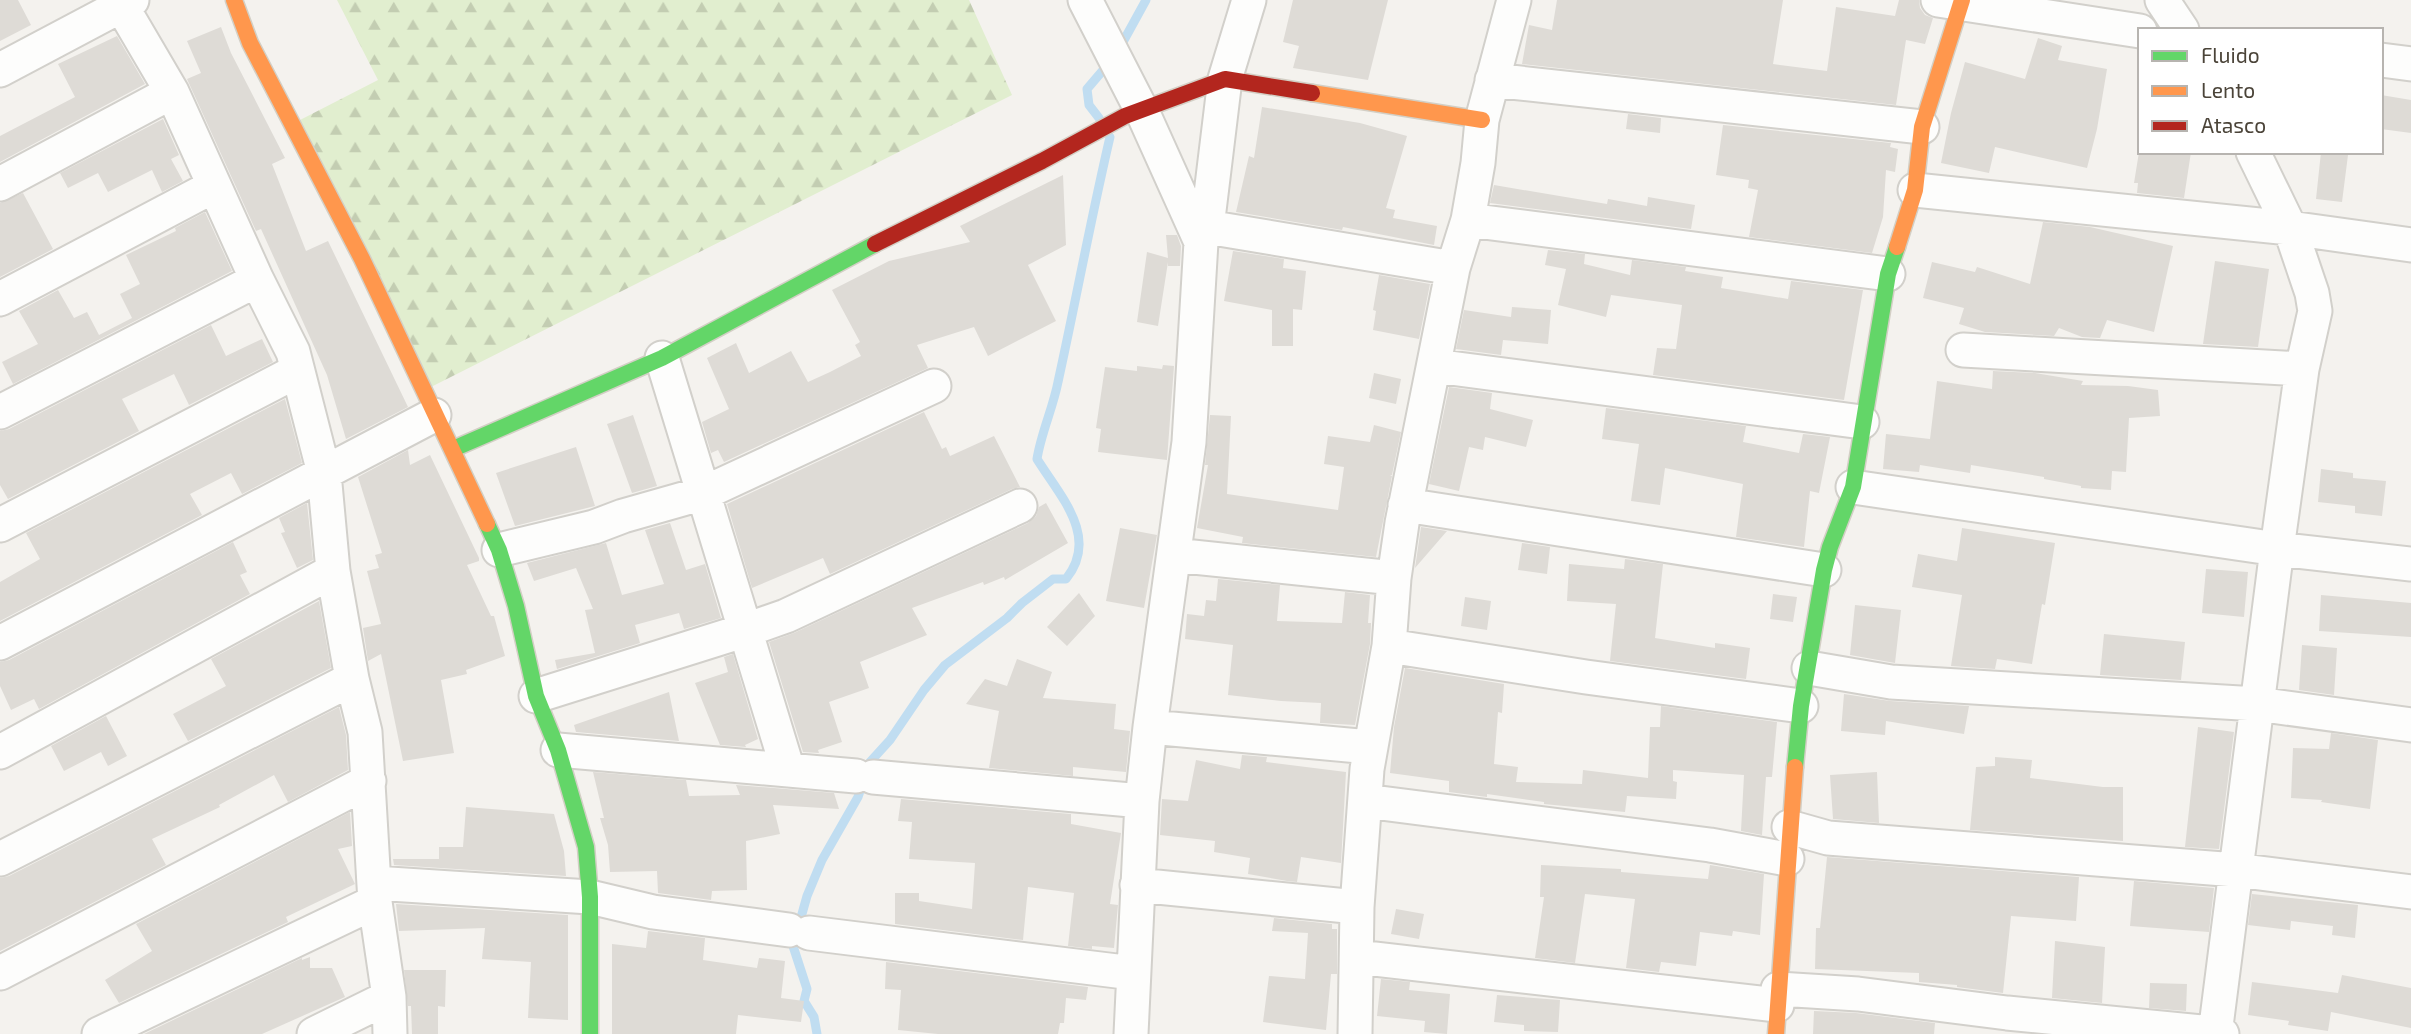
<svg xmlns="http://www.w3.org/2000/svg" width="2411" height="1034" viewBox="0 0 2411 1034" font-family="'Exo 2',sans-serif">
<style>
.forest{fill:url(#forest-firs)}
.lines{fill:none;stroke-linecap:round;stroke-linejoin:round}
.stream{stroke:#c0ddf1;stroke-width:9}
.building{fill:#dedbd6}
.street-casing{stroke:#d2d0cb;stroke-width:37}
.fast-casing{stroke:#d3cfc5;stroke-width:19}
.slow-casing{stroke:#d3cfc5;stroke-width:19}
.jam-casing{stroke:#d3cfc5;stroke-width:19}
.street{stroke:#fdfdfc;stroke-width:33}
.fast{stroke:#63d668;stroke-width:16}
.slow{stroke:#ff974d;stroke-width:16}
.jam{stroke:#b3261e;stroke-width:16}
</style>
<defs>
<pattern id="forest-firs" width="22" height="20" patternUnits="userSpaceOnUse" patternTransform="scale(1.75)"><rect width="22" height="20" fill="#e1eecf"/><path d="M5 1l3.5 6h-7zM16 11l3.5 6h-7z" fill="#c3cdb2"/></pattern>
</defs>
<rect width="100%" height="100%" fill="#f4f2ee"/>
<path class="forest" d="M337 0H969L1012 95 423 391 300 120 378 80Z"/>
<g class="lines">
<path class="stream" d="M1118 51 1146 0
M1099 118 1089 105 1087 89 1110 62
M817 1034 814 1017 804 1001 807 989 793 946 807 896 822 860 858 797 870 762 890 740 924 690 945 665 1007 618 1022 603 1053 579H1066C1100 537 1060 496 1037 459 1041 433 1053 408 1058 382 1076 300 1091 218 1110 137"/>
</g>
<path class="building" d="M0 0H18L31 25 0 41Z
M1293 0H1388L1368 80 1293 68 1299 46 1283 42Z
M1557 0H1783L1773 64 1827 71 1836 7 1895 16 1899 0H1919L1920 8 1925 15 1933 18 1925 44 1906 40 1896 105 1522 64 1529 25 1552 30Z
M221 27 231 53 285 158 272 164 306 251 328 241 408 407 346 439 327 375 261 229 256 231 187 79 201 73 187 41Z
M117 36 145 84 0 162V136L75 97 58 64Z
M2038 38 2062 46 2058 60 2107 69 2097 129 2087 168 1995 147 1989 173 1941 163 1951 113 1965 62 2025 79Z
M2381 95 2411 100V133L2381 129Z
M1262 107 1360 123 1407 136 1386 208 1395 210 1393 218 1437 226 1434 245 1343 227 1342 230 1236 212 1249 156 1254 158Z
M1628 114 1661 118 1660 133 1626 129Z
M163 119 179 155 171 159 183 181 162 192 152 170 108 192 98 173 68 188 60 173Z
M1723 125 1891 143 1890 147 1898 149 1895 172 1886 170 1883 217 1872 253 1749 237 1758 190 1748 188 1749 180 1716 175Z
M2139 152H2191L2184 198 2137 193 2138 183H2134Z
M2321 152 2348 155 2342 202 2316 199Z
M1063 175 1066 245 1028 265 1056 321 988 356 974 327 917 345 928 368 724 462 718 450 711 453 702 422 729 409 707 358 736 343 749 373 791 351 808 382 830 372 861 356 855 345 860 342 832 290 889 261 970 242 960 226Z
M1494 185 1607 204 1608 199 1647 206 1648 197 1695 205 1691 229 1490 203Z
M23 193 53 249 0 277V203Z
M205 212 232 271 13 384 2 362 38 344 19 311 58 290 74 318 87 312 99 335 132 318 120 294 140 284 126 255 176 231 175 228Z
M2043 222 2090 227 2173 246 2154 332 2107 320 2100 338 2082 337 2059 328 2054 336 1985 332 1959 324 1964 308 1923 298 1932 262 1975 272 1977 267 2030 284Z
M1166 235H1177L1181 246 1180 266H1168V262L1158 326 1137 322 1147 252 1168 258Z
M1548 250 1585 254 1584 264 1630 275 1632 260 1686 267 1685 271 1723 277 1721 288 1788 299 1791 281 1863 290 1844 400 1653 375 1657 348 1676 349 1682 305 1611 295 1606 317 1558 305 1566 269 1545 265Z
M1233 251 1284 259 1283 268 1306 271 1302 310 1293 309V346H1272V310L1224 301Z
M2215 261 2269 269 2258 347 2203 344Z
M1379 275 1430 284 1419 339 1373 330 1376 311 1373 310Z
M1512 307 1551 310 1548 344 1503 340 1501 355 1456 349 1464 310 1511 317Z
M211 325 226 356 262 339 273 362 189 405 174 374 122 399 139 431 8 499 0 485V431L9 429Z
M1163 365 1174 366 1167 460 1098 452 1101 429 1096 428 1105 367 1137 371V366L1162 369Z
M1993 371 2035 373 2083 381 2081 385 2128 386 2158 390 2160 416 2129 418 2126 472 2112 471 2111 490 2081 488V486L2044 479V477L1971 465 1970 473 1920 465 1919 472 1883 469 1886 434 1930 439 1937 381 1992 389Z
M1374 373 1401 379 1396 404 1369 398Z
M1449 387 1492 393 1490 409 1533 420 1526 447 1485 437 1483 450 1469 447 1459 491 1429 484Z
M285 399 302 463 242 494 231 473 190 494 202 515 0 621V582L40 559 26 533Z
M1606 408 1746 426 1743 442 1799 453 1803 434 1830 437 1819 493 1810 491 1804 547 1736 537 1743 484 1665 468 1660 505 1631 501 1639 444 1602 439Z
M924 412 942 449 946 447 950 456 994 436 1020 487 1012 489 830 574 823 558 752 588 727 504Z
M633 415 657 486 632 493 607 424Z
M1210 415 1231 416 1227 494 1338 510 1344 467 1324 464 1328 436 1370 442 1374 425 1401 432 1392 475H1390L1392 476 1376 557 1242 543 1243 537 1197 528 1208 465H1205Z
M576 447 595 506 515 526 496 473Z
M408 450 410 465 430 455 479 558V561L467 565 491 616H494L505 656 466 670 467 674 441 680 454 753 403 761 381 654 368 661 363 628 381 624 367 571 379 568 375 555 382 553 358 477Z
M2321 469 2353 473V478L2386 481 2382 516 2355 513V506L2318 502Z
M307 503 313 560 297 568 281 533 285 532 279 518Z
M1046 503 1068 543 1005 580 1004 577 984 585 983 582 912 608 927 635 860 662 869 688 829 702 842 742 818 750 819 753 803 752 769 642 794 633 1028 523 1036 516 1039 507Z
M670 523 686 570 705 564 721 618 684 629 679 613 635 625 640 643 557 669 555 660 595 653 585 610 593 609 576 568 534 581 527 563 606 543 622 595 664 584 645 530Z
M1421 527 1447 531 1415 568Z
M1120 528 1157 535 1144 608 1106 601Z
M1962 528 2055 543 2045 605 2042 604 2032 664 1997 659 1995 669 1951 666 1962 595 1912 587 1918 554 1957 561Z
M233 542 247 572 240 575 250 594 39 709 34 699 11 710 0 686V662L9 660Z
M1522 543 1550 547 1547 574 1518 570Z
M1625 559 1663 564 1655 638 1715 648V643L1750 648 1746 679 1610 661 1616 604 1567 601 1569 564 1624 569Z
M2206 569 2248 572 2244 617 2202 613Z
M1218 579 1280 585 1277 621 1342 623 1345 592 1370 595 1368 623H1371L1370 644 1355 725 1320 723 1321 703 1281 701 1228 695 1233 645 1185 639 1187 614 1204 616 1206 600 1216 601Z
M1079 593 1095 616 1067 646 1047 627Z
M1773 594 1797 597 1793 622 1770 619Z
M2321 595 2411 603V637L2319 631Z
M1465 597 1491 601 1487 630 1461 626Z
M319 601 331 668 188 741 173 714 226 686 211 659Z
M1855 605 1901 610 1895 663 1850 655Z
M2104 634 2185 642 2181 680 2100 675Z
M2302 645 2337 648 2334 695 2299 690Z
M733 654 758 739 745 745 746 747 720 745 695 683 728 672 724 657Z
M1017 659 1052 672 1043 698 1116 704 1114 729 1130 731 1126 772 1073 767V776L989 768 999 711 966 704 985 679 1007 686Z
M1405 668 1504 684 1502 713 1498 712 1494 764 1518 767 1516 782 1582 784 1583 770 1648 778 1650 727H1660L1661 706 1777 722 1772 777H1766L1762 835 1741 831 1744 775 1673 770V781L1677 782 1676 799 1627 796 1625 812 1544 804V802L1487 794V797L1449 792V781L1390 773 1394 727Z
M669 692 679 741 576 732 574 725Z
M1844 694 1890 701 1969 706 1964 734 1886 721 1885 735 1841 731Z
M339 707 346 735 348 770 288 802 274 775 219 805 220 807 152 839 166 865 0 951V878L9 876Z
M106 716 127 756 108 766 101 752 64 771 51 746Z
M2198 727 2234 732 2219 849 2185 847Z
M2331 733 2378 740 2370 809 2321 802 2322 800 2291 798 2293 748 2329 749Z
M1242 755 1267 757 1266 762 1346 772 1341 863 1301 857 1297 882 1287 881 1248 874 1250 858 1214 852 1215 841 1160 835 1162 799 1188 801 1196 760 1240 769Z
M1995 757 2032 760 2030 778 2103 787H2123V841L1970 830 1976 767 1995 766Z
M593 772 686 780 689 796 740 795 736 785 834 793 839 809 773 805 780 834 746 841 747 890 712 891 711 900 658 893 657 871 610 872 608 845 600 818H604Z
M1877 772 1879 823 1833 819 1830 775Z
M901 799 1071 814V824L1121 833 1110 904 1118 905 1114 948 1092 946V949L1068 946 1074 893 1028 887 1023 940 895 924V893H919V901L972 909 975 863 909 859 912 822 898 821Z
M466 807 554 814 564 851 566 876 394 865 393 859H439V847H463Z
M350 812 352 846 338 849 355 884 286 917 288 922 119 1003 105 980 152 951 136 924Z
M1827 857 2079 877 2076 921 2011 916 2003 993 1957 987V985L1919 982V973L1815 969 1816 928H1820Z
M1541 865 1621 869V872L1708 879 1710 865 1764 874 1760 935 1733 931 1732 936 1700 932 1696 966 1661 962 1659 972 1626 968 1635 899 1585 894 1575 963 1535 958 1544 897H1540Z
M2134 881 2214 888 2209 932 2130 926Z
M2252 894 2358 905 2355 938 2332 935 2333 926 2291 921 2290 930 2248 925Z
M396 904 568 915V1020L528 1018 531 962 482 959 485 928 399 931Z
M1396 909 1424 914 1419 939 1391 934Z
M1274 918 1332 924V929H1337V974H1331L1326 1030 1263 1022 1269 976 1305 979 1308 933 1272 931Z
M648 931 705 938 703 960 757 968 759 958 785 961 781 998 804 1001 801 1022 738 1015 736 1034H612V944L646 948Z
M2055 941 2105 947 2102 1003 2052 998Z
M310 957V968H332L345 997 262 1034H144L302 958V960Z
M886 962 1088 987 1086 1000 1066 998 1064 1023H1060L1058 1034H938L898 1030 901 990 885 989Z
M404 970H446L445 1007 438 1006V1034H412L411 1006H408Z
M2342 975 2411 988V1028L2331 1012 2328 1031 2288 1025 2289 1021 2248 1015 2252 982 2338 993Z
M1381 979 1410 982 1409 990 1450 994 1447 1034 1424 1032 1425 1021 1377 1016Z
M2150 983 2187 984 2186 1011 2149 1008Z
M1497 995 1560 1000 1558 1032 1524 1031V1025L1494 1022Z
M1814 1011 1856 1013 1935 1023 1934 1034H1813Z"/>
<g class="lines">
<defs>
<path id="street" d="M118 0 172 92 257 280 293 352 324 473 333 571 352 679 365 732 375 902 389 997 390 1034
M1085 0 1142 111 1201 242
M1938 0 2140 31
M2162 0 2182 30
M2381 60 2411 64
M0 70 132 0
M1492 80 1922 127
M0 184 172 92
M1915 190 2290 228 2411 245
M1468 220 1888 274
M1207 227 1453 268
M0 299 214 186
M1963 350 2302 369
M662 358 788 770
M1435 366 1862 422
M0 412 257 280
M1853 487 2277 549 2411 564
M1405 505 1824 570
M0 525 297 371
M499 550 594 527 623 516 704 493 934 386
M1174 555 1394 578
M0 643 434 415
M1389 646 1586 677 1801 706
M1809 668 1891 682 2257 704 2411 725
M536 696 746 630 786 616 1020 506
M1150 727 1370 747
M558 750 856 776
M0 752 333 571
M873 777 1142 801
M1365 801 1710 845 1787 859
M1789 827 1828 838 2236 870 2411 892
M0 859 352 679
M374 883 590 897 653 912 789 930
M1137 885 1357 907
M809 933 1133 973
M1357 957 1777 1005
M0 973 369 781
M1778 989 1858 994 2007 1013 2222 1034
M99 1034 375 902
M314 1034 389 997
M1131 1034 1142 801 1150 727 1189 442 1201 242 1207 227 1225 79 1249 0
M1355 1034 1357 907 1367 769 1389 646 1394 578 1402 523 1453 268 1468 220 1478 163 1482 120 1514 0
M2215 1034 2277 549 2302 369 2315 311 2312 293 2290 228 2253 152"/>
<path id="fast" d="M453 449 662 358 875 244
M487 524 499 550 516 606 536 696 558 750 586 847 590 897V1034
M1795 767 1801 706 1824 570 1830 547 1853 487 1888 274 1897 247"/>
<path id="slow" d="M234 0 250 43 362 259 487 524
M1312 93 1482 120
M1897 247 1915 190 1922 127 1962 0
M1776 1034 1795 767"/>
<path id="jam" d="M875 244 1042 161 1125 116 1225 79 1312 93"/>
</defs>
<use href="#street" class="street-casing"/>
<use href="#fast" class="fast-casing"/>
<use href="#slow" class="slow-casing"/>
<use href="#jam" class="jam-casing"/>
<use href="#street" class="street"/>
<use href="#fast" class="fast"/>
<use href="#slow" class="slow"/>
<use href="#jam" class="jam"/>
</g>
<rect x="2138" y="28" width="245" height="126" fill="#ffffff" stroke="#b7b4b0" stroke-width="2"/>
<rect x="2152" y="51" width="35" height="10" fill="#63d668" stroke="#b7b4b0" stroke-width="2"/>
<text x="2201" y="63" font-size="21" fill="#4b4439">Fluido</text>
<rect x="2152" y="86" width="35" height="10" fill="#ff974d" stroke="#b7b4b0" stroke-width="2"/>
<text x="2201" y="98" font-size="21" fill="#4b4439">Lento</text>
<rect x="2152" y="121" width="35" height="10" fill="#b3261e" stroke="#b7b4b0" stroke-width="2"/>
<text x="2201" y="133" font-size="21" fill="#4b4439">Atasco</text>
</svg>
